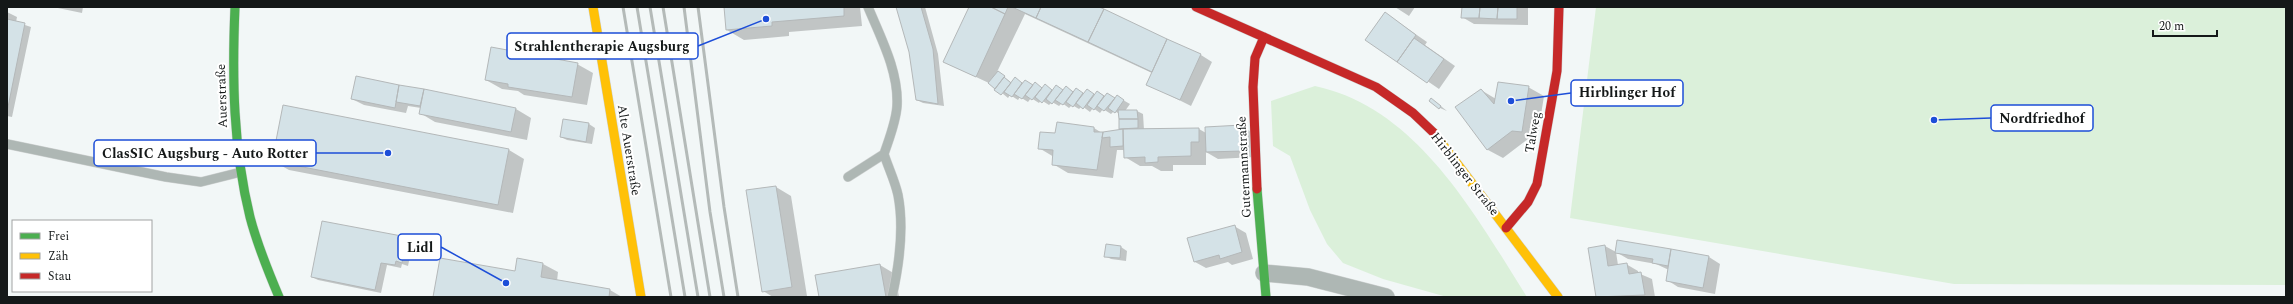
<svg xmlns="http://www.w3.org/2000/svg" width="2293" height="304" viewBox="0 0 2293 304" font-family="Spectral,serif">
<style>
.green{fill:#dbf0da}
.shadow{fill:#0003}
.building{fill:#d4e2e7;stroke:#b4b8b9}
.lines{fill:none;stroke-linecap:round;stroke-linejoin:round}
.lane-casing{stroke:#cfd2d2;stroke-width:10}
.street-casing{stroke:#cfd2d2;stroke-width:18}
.fast-casing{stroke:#cfd2d2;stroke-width:10}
.slow-casing{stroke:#cfd2d2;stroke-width:10}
.jam-casing{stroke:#cfd2d2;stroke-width:10}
.lane{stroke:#aeb7b4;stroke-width:9}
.street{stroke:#aeb7b4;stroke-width:17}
.fast{stroke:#4caf50;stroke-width:9}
.slow{stroke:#ffc107;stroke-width:9}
.jam{stroke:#c62828;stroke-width:9}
.rail{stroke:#b4bab8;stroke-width:3}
.labels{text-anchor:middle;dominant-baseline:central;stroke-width:4;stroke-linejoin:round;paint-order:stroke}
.street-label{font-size:13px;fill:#141818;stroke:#fff}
.leader{fill:none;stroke:#1d4ed8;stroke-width:1.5}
.callout-dot{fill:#1d4ed8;stroke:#fff;stroke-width:1.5}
.callout{fill:#fff;stroke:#1d4ed8;stroke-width:1.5}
.callout-label{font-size:14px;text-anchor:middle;font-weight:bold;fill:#141818}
</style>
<rect width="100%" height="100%" fill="#f2f7f7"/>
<path class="green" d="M1596 7H2286V285L1954 284 1570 218Z
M1315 86C1418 108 1475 215 1527 297H1447L1383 279 1343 263 1327 244 1310 210 1290 156 1273 146 1271 101Z"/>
<path class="shadow" d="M53 7H83L82 13Z
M725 7H860L862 26 789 32V36L744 40 727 30Z
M897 7H925L938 54 944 106 923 103 917 100 910 51Z
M970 7H1097L1201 55 1212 62 1191 106 1147 84 1152 73 1025 14 997 72 1012 83 1021 82 1033 86 1035 84 1043 88 1045 85 1053 91H1063L1066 87 1074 92 1084 94 1095 95 1098 92 1105 96 1107 94 1115 99 1123 100 1130 104 1125 111H1137L1143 114 1144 130 1199 129 1206 133 1241 126 1253 133 1254 157 1218 159 1206 152V165H1173V171H1161L1152 166H1140L1125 157 1124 150H1117L1113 178 1068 173 1053 164 1054 157 1039 148 1056 134 1058 124 1094 128 1102 133 1123 130 1120 128V114L1114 111 1111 114 1103 109 1100 113 1093 108 1090 112 1082 106 1079 109 1072 105 1069 108 1062 103 1059 106 1052 102 1049 105 1041 100 1039 103 1031 98 1028 102 1020 97 1018 100 1010 95 1008 98 991 84 944 62Z
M1395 7H1415L1409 16Z
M1463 7H1528V25L1474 24 1462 17Z
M7 12 17 17 16 22 31 27 12 117 7 116Z
M1385 13 1427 42 1425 45 1455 66 1439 89 1366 39Z
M577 64 593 73 587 105 524 95 518 91 502 89 486 80Z
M356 78 516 109 531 118 527 140 435 122 420 113 421 108 408 106 406 113 364 105 352 99Z
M1528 87 1544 96 1537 140 1528 139 1503 158 1488 150 1457 107 1481 90 1496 99Z
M1430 101 1437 103 1447 111 1440 108Z
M284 106 509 150 524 159 513 213 289 170 273 161Z
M564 120 589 124 595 128 592 144 567 140 561 137Z
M776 187 791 196 807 296 773 297 763 291Z
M323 222 407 238 413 242 408 266 402 264 401 268 387 265 381 293 318 280 312 277Z
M1234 226 1246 233 1253 259 1232 265 1228 262 1206 268 1195 262Z
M1618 241 1709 257 1720 264 1715 294 1678 287 1667 280 1669 270 1656 264 1628 259 1616 252Z
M1107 245 1121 247 1127 251 1126 261 1111 259 1105 256Z
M1605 246 1616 252 1618 265 1626 264 1638 271V273L1652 279 1655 297H1597L1590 249Z
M518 259 543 264 558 272 557 281 610 290 622 297H434L516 273Z
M880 265 895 274 899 297H820Z
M925 296 937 297H925Z"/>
<path class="building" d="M724 7H844V16L772 22V26L726 30Z
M896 7H921L933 49 938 104 916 100 909 52Z
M969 7H991L1005 14 976 77 943 62Z
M991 7H1008L1005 14Z
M1012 7H1041L1036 18Z
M1041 7H1099L1104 9 1088 42 1036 18Z
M1462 7H1480L1479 18H1461Z
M1480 7H1498L1497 19 1479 18Z
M1498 7H1517V19H1497Z
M1104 9 1167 39 1152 72 1088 42Z
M1385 12 1416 35 1397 62 1365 40Z
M7 19 25 23 7 112Z
M1414 38 1444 59 1427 83 1397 62Z
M1167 39 1201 54 1180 100 1146 85Z
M491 47 578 63 572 97 508 87V84L485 80Z
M998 71 1005 76 995 89 988 83Z
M356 76 399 85 395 108 351 99Z
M1004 77 1011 83 1001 95 994 90Z
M1015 77 1022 83 1012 97 1004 92Z
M1025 80 1033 85 1022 99 1014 94Z
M1035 82 1042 88 1032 100 1025 95Z
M1498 82 1529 86 1522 132 1512 131 1487 150 1455 107 1481 89 1494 104Z
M1045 84 1052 90 1042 103 1035 97Z
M399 85 424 89 420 106 396 102Z
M1056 85 1063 90 1052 104 1046 99Z
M1066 86 1073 92 1063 105 1055 100Z
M1076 88 1083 93 1073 107 1066 102Z
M424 89 516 108 511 132 419 114Z
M1087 89 1094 94 1083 109 1076 103Z
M1097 91 1104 96 1094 110 1087 105Z
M1107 93 1115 98 1104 111 1097 106Z
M1117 95 1124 100 1115 113 1108 108Z
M1431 98 1441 106 1439 109 1429 101Z
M283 105 509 149 498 205 272 161Z
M1118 110H1137L1138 119H1119Z
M563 119 589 123 586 142 560 137Z
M1119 119H1138V128L1119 129Z
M1057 122 1094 127V132H1103L1097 170 1052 165 1053 150 1038 149 1040 132 1055 133Z
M1242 125 1243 151 1206 152 1205 127Z
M1199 128V142H1191V156L1158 157V162L1145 163V157L1124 158 1123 129Z
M1123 129V146L1110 147V137L1102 138 1103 132Z
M776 186 792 287 762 292 746 190Z
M322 221 407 237 402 263 396 261 395 265 381 263 375 290 311 277Z
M1235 225 1242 252 1220 259 1219 255 1194 262 1187 238Z
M1617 240 1671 249 1668 266 1652 263 1653 259 1615 253Z
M1106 244 1121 246 1120 258 1104 257Z
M1605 245 1608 266 1627 263 1629 274 1641 272 1645 295 1596 297 1588 248Z
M1671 249 1709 256 1703 288 1666 281Z
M440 258 515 271 517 258 543 263 541 277 610 289 609 297H433Z
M880 264 886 297H819L815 275Z"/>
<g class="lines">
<defs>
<path id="lane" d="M7 144 166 177 201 182 241 172
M884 154C888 167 895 181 898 195 904 226 899 266 892 297
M848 177 884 154C889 139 896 122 897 106 899 72 881 38 868 7"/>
<path id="street" d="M1264 273 1308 277 1386 297"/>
<path id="fast" d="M235 7C232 77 233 148 250 217 257 244 268 271 279 297
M1257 189 1266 297"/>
<path id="slow" d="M593 7 641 297
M1434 133 1558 297"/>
<path id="jam" d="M1196 7 1376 87 1413 113 1434 133
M1257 189 1253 87 1255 58 1264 37
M1506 228 1528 202 1537 184 1557 71 1559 7"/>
</defs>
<use href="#lane" class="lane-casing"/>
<use href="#street" class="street-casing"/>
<use href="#fast" class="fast-casing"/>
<use href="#slow" class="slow-casing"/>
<use href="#jam" class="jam-casing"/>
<use href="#lane" class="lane"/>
<use href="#street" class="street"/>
<use href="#fast" class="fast"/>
<use href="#slow" class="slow"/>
<use href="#jam" class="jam"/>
<path class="rail" d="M623 7 671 297
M637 7 685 297
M650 7 698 297
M663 7 710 297
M684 7 710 212 724 297
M698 7 724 207 738 297"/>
</g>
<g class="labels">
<g class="street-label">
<text transform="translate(222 96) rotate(-92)">Auerstraße</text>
<text transform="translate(1533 132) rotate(-80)">Talweg</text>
<text transform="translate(629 150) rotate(81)">Alte Auerstraße</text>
<text transform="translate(1244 167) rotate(-93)">Gutermannstraße</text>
<text transform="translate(1465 174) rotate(52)">Hirblinger Straße</text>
</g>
</g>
<path class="leader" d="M766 19L698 46M1511 101L1571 93M1934 120L1991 118M388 153L316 153M506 283L441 247"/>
<g class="callout-dot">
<circle cx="766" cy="19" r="4"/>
<circle cx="1511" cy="101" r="4"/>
<circle cx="1934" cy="120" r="4"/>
<circle cx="388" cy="153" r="4"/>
<circle cx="506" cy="283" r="4"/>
</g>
<g class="callout">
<rect x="507" y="33" width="191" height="26" rx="4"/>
<rect x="1571" y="80" width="112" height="26" rx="4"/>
<rect x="1991" y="105" width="102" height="26" rx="4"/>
<rect x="94" y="140" width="222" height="26" rx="4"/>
<rect x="398" y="234" width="43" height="26" rx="4"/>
</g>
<g class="callout-label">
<text x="602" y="51">Strahlentherapie Augsburg</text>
<text x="1627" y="97">Hirblinger Hof</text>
<text x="2042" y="123">Nordfriedhof</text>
<text x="205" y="158">ClasSIC Augsburg - Auto Rotter</text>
<text x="420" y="252">Lidl</text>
</g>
<rect width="2293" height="304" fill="none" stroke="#141818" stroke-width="16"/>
<rect x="12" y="220" width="140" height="72" fill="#ffffff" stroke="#a1a3a3"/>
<rect x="20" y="233" width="20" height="6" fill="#4caf50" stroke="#a1a3a3"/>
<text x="48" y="240" font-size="12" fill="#141818">Frei</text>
<rect x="20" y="253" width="20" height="6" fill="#ffc107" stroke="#a1a3a3"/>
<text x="48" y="260" font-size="12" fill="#141818">Zäh</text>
<rect x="20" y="273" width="20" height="6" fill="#c62828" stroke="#a1a3a3"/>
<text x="48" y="280" font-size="12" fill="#141818">Stau</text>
<path d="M2153 30v6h64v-6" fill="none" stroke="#141818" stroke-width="2"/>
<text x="2159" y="30" font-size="12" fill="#141818" stroke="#ffffff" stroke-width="3" paint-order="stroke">20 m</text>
</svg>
